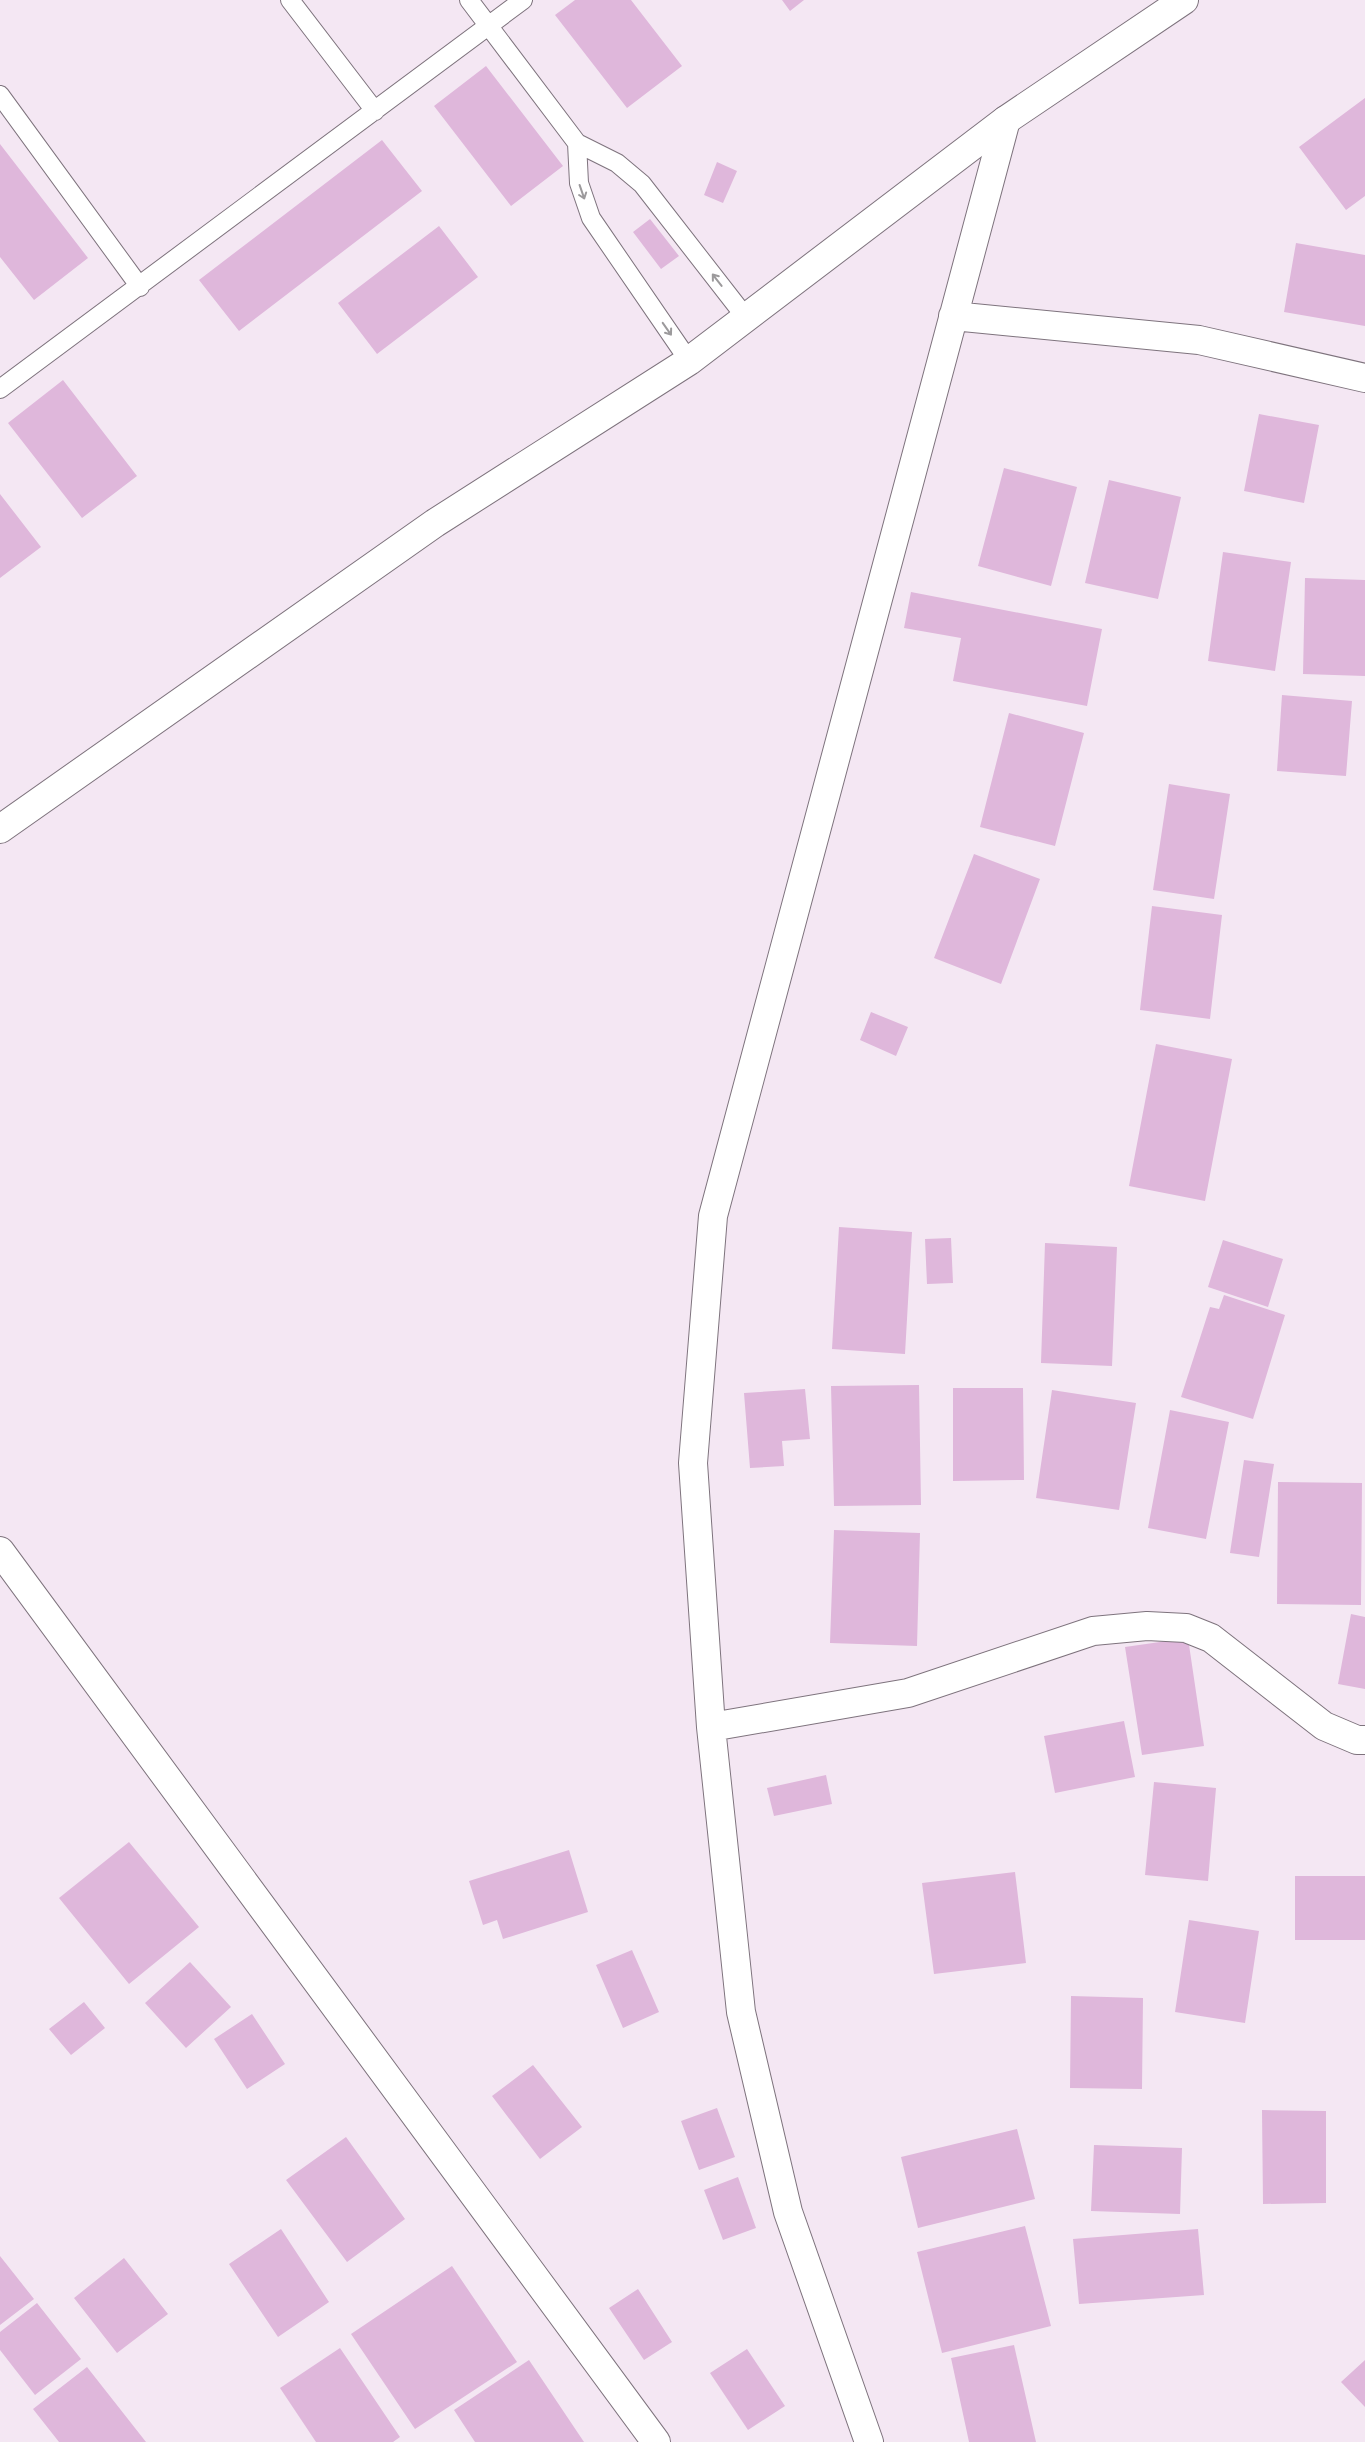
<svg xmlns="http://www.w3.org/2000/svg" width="1365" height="2442" viewBox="0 0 1365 2442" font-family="'Golos Text',sans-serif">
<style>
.building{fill:#dfb7db}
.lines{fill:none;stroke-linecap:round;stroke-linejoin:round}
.lane-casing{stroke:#7e737d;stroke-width:20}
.street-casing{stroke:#7e737d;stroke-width:30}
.secondary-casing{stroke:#7e737d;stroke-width:30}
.lane{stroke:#fff;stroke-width:18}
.street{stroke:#fff;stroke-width:28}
.secondary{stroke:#fff;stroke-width:28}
.oneway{stroke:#9c9a9c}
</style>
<rect width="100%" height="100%" fill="#f4e7f3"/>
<path class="building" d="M575 0H631L682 66 627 108 555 15Z
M782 0H804L790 11Z
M486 66 563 166 511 206 434 106Z
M1365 98V196L1346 210 1299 147Z
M382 140 422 191 239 331 199 280Z
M0 144 88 258 34 300 0 257Z
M717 162 737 171 723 203 704 195Z
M650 219 679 256 661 269 633 232Z
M439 226 478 277 377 354 338 303Z
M1296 243 1365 255V326L1284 312Z
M63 380 137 476 82 518 8 423Z
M1259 414 1319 425 1304 503 1244 491Z
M1004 468 1077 487 1051 586 978 566Z
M1109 480 1181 497 1158 599 1085 583Z
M0 494 41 547 0 578Z
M1223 552 1291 562 1275 671 1208 661Z
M1305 578 1365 580V676L1303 674Z
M911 592 1102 629 1087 706 953 681 961 638 904 628Z
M1282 695 1352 701 1346 776 1277 771Z
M1009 713 1084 733 1055 846 980 827Z
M1169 784 1230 794 1214 899 1153 890Z
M974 854 1040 879 1001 984 934 958Z
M1152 906 1222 915 1210 1019 1140 1010Z
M871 1012 908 1027 896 1056 860 1040Z
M1156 1044 1232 1059 1205 1201 1129 1186Z
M839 1227 912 1232 905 1354 832 1349Z
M951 1238 953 1283 927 1284 925 1239Z
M1223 1240 1283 1259 1268 1307 1208 1287Z
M1045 1243 1117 1247 1112 1366 1041 1363Z
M1224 1295 1285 1315 1253 1419 1181 1397 1210 1307 1219 1309Z
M919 1385 921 1505 834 1506 831 1386Z
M953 1388H1023L1024 1480 953 1481Z
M805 1389 810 1439 782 1441 784 1466 750 1468 744 1393Z
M1052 1390 1136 1403 1119 1510 1036 1498Z
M1170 1410 1229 1422 1206 1539 1148 1528Z
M1244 1460 1274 1464 1259 1557 1230 1553Z
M1278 1482 1362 1483 1361 1605 1277 1604Z
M834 1530 920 1533 917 1646 830 1643Z
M1351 1614 1365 1617V1689L1338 1684Z
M1188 1638 1204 1746 1142 1755 1125 1647Z
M1124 1721 1135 1777 1055 1793 1044 1736Z
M826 1775 832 1804 774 1816 767 1788Z
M1154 1782 1216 1788 1208 1881 1145 1875Z
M129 1842 199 1927 129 1984 59 1898Z
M569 1850 588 1912 503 1939 497 1920 483 1925 469 1881Z
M1015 1872 1026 1963 934 1974 922 1883Z
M1295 1876H1365V1940H1295Z
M1189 1920 1259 1931 1245 2023 1175 2012Z
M632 1950 659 2012 623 2028 596 1965Z
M190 1962 231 2007 186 2048 145 2003Z
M1071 1996 1143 1998 1142 2089 1070 2088Z
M84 2002 105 2028 71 2055 49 2029Z
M252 2014 285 2064 247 2089 214 2039Z
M533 2065 582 2127 540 2159 492 2096Z
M717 2108 735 2157 699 2170 681 2121Z
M1262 2110 1326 2111V2203L1263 2204Z
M1017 2129 1035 2199 918 2228 901 2157Z
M346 2137 405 2219 347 2262 286 2180Z
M1094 2145 1182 2148 1180 2214 1091 2211Z
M738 2177 756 2228 723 2240 704 2190Z
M1025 2226 1051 2326 942 2353 917 2252Z
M281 2229 329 2302 278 2337 229 2264Z
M1198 2229 1204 2295 1079 2304 1073 2239Z
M0 2256 34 2299 0 2325Z
M124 2258 168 2314 117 2353 74 2298Z
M452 2266 517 2362 415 2429 351 2334Z
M638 2289 672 2342 644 2360 609 2308Z
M37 2303 81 2359 35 2395 0 2350V2332Z
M1014 2345 1036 2442H969L951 2358Z
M340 2348 400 2437 393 2442H316L280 2388Z
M747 2349 785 2406 748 2430 710 2373Z
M529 2360 584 2442H475L454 2410Z
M1365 2360V2407L1341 2382Z
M87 2367 146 2442H59L33 2409Z"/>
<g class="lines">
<defs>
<path id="lane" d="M290 0 375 111
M469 0 577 143 617 163 642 184 747 319
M0 95 140 287
M577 143 579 183 591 218 689 361
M0 389 523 0"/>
<path id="street" d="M953 316 1199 340 1365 378
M0 1551 656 2442
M711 1727 908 1693 1093 1631 1147 1626 1186 1628 1211 1638 1324 1726 1357 1740H1365
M869 2442 788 2212 741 2012 711 1727 693 1463 713 1216 1006 120"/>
<path id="secondary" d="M0 829 435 523 689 361 1006 120 1184 0"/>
</defs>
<use href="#lane" class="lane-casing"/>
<use href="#street" class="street-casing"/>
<use href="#secondary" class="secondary-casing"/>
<use href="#lane" class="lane"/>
<use href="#street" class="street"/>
<use href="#secondary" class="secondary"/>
</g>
<defs><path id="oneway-shaft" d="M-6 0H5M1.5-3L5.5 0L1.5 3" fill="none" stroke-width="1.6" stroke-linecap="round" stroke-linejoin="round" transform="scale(1.25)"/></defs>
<g class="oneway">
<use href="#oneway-shaft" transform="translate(582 192) rotate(71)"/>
<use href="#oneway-shaft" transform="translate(717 280) rotate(-128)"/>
<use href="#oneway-shaft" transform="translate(667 329) rotate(55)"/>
</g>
</svg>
